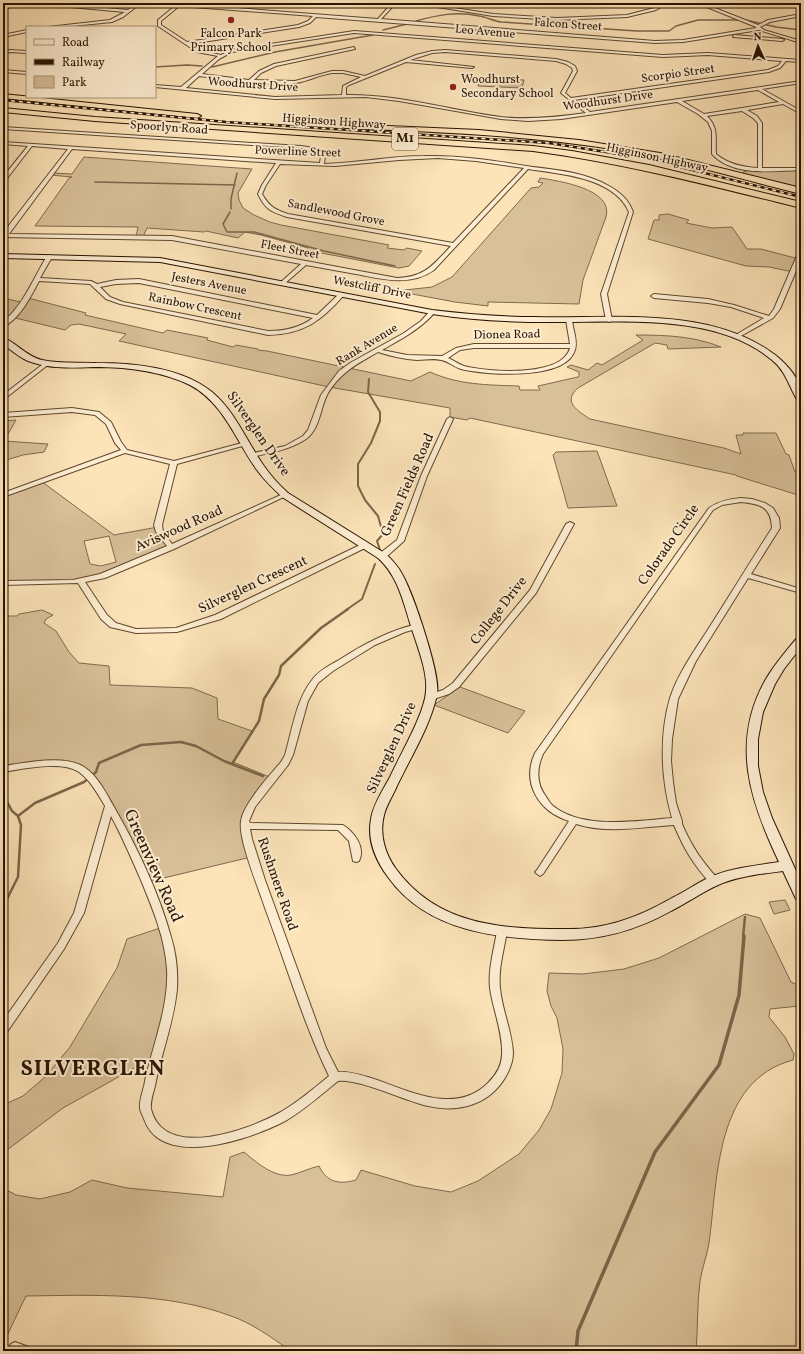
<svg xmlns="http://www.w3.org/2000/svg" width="804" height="1354" viewBox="0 0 804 1354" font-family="Vollkorn,serif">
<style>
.green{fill:#d8c099;stroke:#806a4c;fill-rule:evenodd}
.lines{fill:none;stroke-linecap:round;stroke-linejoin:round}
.stream-far3{stroke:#7c6549;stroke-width:1.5}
.stream-far2{stroke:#7c6549;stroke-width:2}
.stream-far1{stroke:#7c6549;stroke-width:2.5}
.stream{stroke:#7c6549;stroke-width:3.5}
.street-casing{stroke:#5d472e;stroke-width:2}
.secondary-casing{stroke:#281300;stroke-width:2}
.highway-casing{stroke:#281300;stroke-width:2}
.street{fill:#fdedd1;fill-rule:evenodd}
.secondary{fill:#fdedd1;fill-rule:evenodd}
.highway{fill:#fce3b8;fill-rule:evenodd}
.rail-casing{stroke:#281300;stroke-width:2.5}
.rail{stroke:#fdedd1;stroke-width:1.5;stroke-dasharray:4;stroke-linecap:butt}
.poi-dot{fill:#8f2418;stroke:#fdedd1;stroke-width:1.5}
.labels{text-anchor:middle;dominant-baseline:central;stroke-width:4;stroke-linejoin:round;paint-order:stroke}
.far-street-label{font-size:12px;fill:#281300;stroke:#fdedd1}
.far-poi-label{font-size:12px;fill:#281300;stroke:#fdedd1}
.shield{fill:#fdedd1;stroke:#68543f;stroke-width:1}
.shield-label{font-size:13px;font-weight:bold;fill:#281300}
.street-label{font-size:14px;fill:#281300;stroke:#fdedd1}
.near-street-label{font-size:17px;fill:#281300;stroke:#fdedd1}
.near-district-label{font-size:22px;font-weight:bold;letter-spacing:1px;fill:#281300;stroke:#fdedd1}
</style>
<rect width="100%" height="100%" fill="#fce3b8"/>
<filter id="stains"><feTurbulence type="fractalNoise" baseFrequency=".005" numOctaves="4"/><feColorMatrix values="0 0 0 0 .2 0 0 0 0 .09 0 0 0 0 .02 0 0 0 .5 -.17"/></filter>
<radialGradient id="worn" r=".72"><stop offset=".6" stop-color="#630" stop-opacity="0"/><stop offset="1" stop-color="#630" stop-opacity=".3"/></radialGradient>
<path class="green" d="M480 78 524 80 522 88 478 86Z
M84 157 252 169 238 193 239 200 243 208 254 215 270 222 281 225 389 245 387 248 404 250 407 248 422 251 409 266 399 268 306 250 308 248 261 235 245 232 238 238 206 231 204 232 147 228 143 237H136L138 227 35 226 69 178 72 177 50 175 52 173 72 174Z
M749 170H801V180L799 181 801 183V189L744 174 743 172Z
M540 178C559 181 614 189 606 217L583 280 579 304 488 302V306L455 302 396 291 432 287 452 277 531 188 539 187 543 183 538 182Z
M668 214 689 220 686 223 712 228 732 227 747 249H761L799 259 793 272 769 267 746 266 648 239 654 220H659V215Z
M3 298 25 303 28 298 86 313 85 315 163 333 167 330 208 338 207 340 233 347 236 345 258 349V350L267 351 411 381 430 372C459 385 488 385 519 386L520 390H540L538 386 578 377 579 376V372L567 367 571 365 588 370 597 363 602 365 643 340 636 335C665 335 694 336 721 347L668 349 667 345 655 343 578 388C562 402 578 411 590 419L724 448 741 454 736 435H743V433H776L786 454 789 455 795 472 801 473V496L737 476 736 475 470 418 467 420 450 417V408L329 387 119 341 126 334 79 324 71 325 65 330 3 315Z
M16 420 4 441 48 444 44 452 23 455 3 461V421Z
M597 451 617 506 568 508 553 455 556 452Z
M41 481 114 535 158 527 171 547 87 580 3 583V495ZM109 536 116 562 101 566 90 564 84 541Z
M42 610 53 615 46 619 44 623 56 631 69 652 79 663 109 666 110 685 192 688 217 698 218 719 252 731 233 762 272 778 246 816 251 857 147 882 142 870 87 773 60 764 3 769V732L6 709 3 703V616H17L19 614Z
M460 687 525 711 508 733 434 705Z
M785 900 790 910 774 914 769 902Z
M745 914 760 918 791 982 800 986 801 1003 799 1006 770 1009 769 1017 785 1037 794 1054 793 1060C715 1081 718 1178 709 1243 707 1256 702 1268 700 1281 697 1304 698 1328 696 1351H291C272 1338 252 1323 231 1316 167 1292 93 1295 26 1296L3 1344V1188L16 1195 40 1199 70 1192 92 1180 127 1188 223 1197 230 1157 244 1152C256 1162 274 1178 291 1175 300 1173 310 1168 319 1166 327 1182 338 1185 356 1180L361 1170 415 1186 451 1192 478 1181 519 1154 539 1130 551 1109 562 1073 563 1049 557 1018 551 1006 547 991 549 973 583 974 624 969 659 958Z
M163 927 171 988 156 1056 63 1108 3 1153V1105L23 1096 45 1077 70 1047 117 968 127 939Z"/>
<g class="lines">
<path class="stream-far3" d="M416 21C437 15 458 11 479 16 487 17 493 21 501 22L637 31H669L676 26 698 20H746L776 27 801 30
M383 30 407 24
M155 67 187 65 202 66
M212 67 275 52 373 35
M95 182 235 185
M231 209V199L237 173
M230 212 223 224 227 232H254L324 251 395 266"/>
<path class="stream-far2" d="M369 379 368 392 380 412V421L371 443 358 464V486L365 500 378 516 383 534 377 541 380 550
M346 610 362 599 375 564"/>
<path class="stream-far1" d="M3 706V718
M232 764 259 721 264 699 279 675 281 666 321 628 348 609
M3 772 4 796 12 811 18 816 21 825 18 877 3 907
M18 816 35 803 84 782 96 772 99 763 141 745 181 742 196 746 224 761 263 776
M743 937 745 917"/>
<path class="stream" d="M576 1351 578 1331 655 1152 719 1065 739 995 744 936"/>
<defs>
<path id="street" d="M21 3H50L128 10 137 3H141L123 17 112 22 62 27H48L110 20 125 12 37 4 21 5 3 9V7Z
M155 3H171L378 19 392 3H396L381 19 655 41 683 40 756 28V27L697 3H702L758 25 768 20 801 14V16L770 22 760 27 764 30 801 41V43L759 30 683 42 655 43 316 17 310 23 299 27 190 44 199 50 221 55 231 50 354 31 663 55 708 53 801 60V62L786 61 780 68 769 72 574 100 590 112 801 81V83L762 89 801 111V114L783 104 747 110 757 116 762 123V168H801V170C773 171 733 177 712 154V131L708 122 698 114 677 102 561 119 528 121 501 119 399 101 366 97 275 99 155 87V85L181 87 218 56 197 52 158 26V20L175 6ZM179 6 313 16 308 21 298 25 187 42 161 25V21ZM354 33 663 57 708 55 782 61 778 66 768 70 571 98 565 93 577 71 575 66 568 62 556 59 445 50 432 51 416 55 365 76 343 71H332L295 81 254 80 261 73 276 66 355 49 354 47 274 64 259 71 249 80 202 74 219 59 232 52ZM445 52 556 61 566 64 572 68 573 71 561 93 586 113C558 117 529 120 501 117 449 110 398 94 346 95V87L349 85 406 62 472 68 474 67 410 60 432 53ZM332 73H343L361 77 343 86 342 95 275 97 186 88 199 76C231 80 264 87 296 83 308 81 319 75 332 73ZM758 90 779 102 704 114 682 101ZM742 111 753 118 758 123V168C742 167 728 164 716 154 715 139 719 128 707 116Z
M413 3H422L493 14 557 18 627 15 654 8 663 3H668L656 10 627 17 557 20 493 16Z
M525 3H564L562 4H527Z
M786 3H791L801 7V9Z
M27 30V32L3 37V35Z
M734 35 782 39 784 40 782 41 733 37Z
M10 50 27 51V53L10 52 3 54V52Z
M3 70 27 72V74L3 72Z
M3 127 301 146C310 147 319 149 325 156L324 164C358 163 391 156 424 156 461 155 497 161 533 167 559 170 586 173 609 186 620 192 629 200 633 212L607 294 612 320 609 322 606 320 601 294 629 212C614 177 560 174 528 169L434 270C410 287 382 279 356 274 339 271 323 268 306 265L283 285 281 284V282L301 264 172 240 3 237V233L68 149 32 146 5 181H3V177L28 146 3 144V142L320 163 321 156 311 151 301 148 3 129ZM72 149 276 163 262 185 258 194C266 210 270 211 287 217L451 246C433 265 425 277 397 278L172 236 9 234ZM438 158 476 161 524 168 453 243 288 214C274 209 270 207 262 194L266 185 280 164 335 166 399 160Z
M801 251V259L780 309 773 318 739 337 734 336 764 318 731 307 708 303 654 298 651 296 654 294 708 299 734 305 769 316 774 309 798 253Z
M49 255 52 257 40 278 91 281 97 284 116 280 139 279 317 315 339 294 344 295C321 321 304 334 268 335L120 304 106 299 90 284 39 281C31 296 20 319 3 327V322C24 304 33 279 47 256ZM139 283 313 318C299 328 285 331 268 331L123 302 110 297 100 287 116 284Z
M430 311 435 312C421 329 401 339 382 350L407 355 442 356 456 348 474 344H570L566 320 569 318 572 320C573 330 578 341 575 350 566 381 485 375 461 369 454 367 448 361 441 360 433 358 425 360 417 360 404 359 390 356 378 352 357 364 339 373 327 395 320 409 320 429 306 439 290 450 270 453 251 457L249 456V454L285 446 303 436 308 430 321 395 339 371 350 363 404 333 421 321ZM474 348H570C562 378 487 372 464 366 458 364 453 360 448 358L460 350Z
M47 361 49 362V364L3 400V395Z
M72 408 99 412 111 422 121 442 127 450 174 461 242 443H246V445L177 464 162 525 163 532 172 544 283 494H287L288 495 174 549 105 578 85 582 107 615 116 623 136 629 176 628 215 615 362 544H368L369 546 221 619 177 632 136 633 110 627 101 619 78 583 3 585V581L73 580 100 574 167 546 156 532 154 525 170 464 125 453 3 497V493L121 450 115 443 106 424 95 415 72 412 3 417V413Z
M450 417 453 419 427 476 404 541 385 558H379L378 556 379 554 397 540 421 476 447 419Z
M741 498 752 499 765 503 773 508 779 518 780 528 751 574 801 589V593L748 578 696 661 678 699 672 739 671 761 673 782 676 803 682 821V824C692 847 701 860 717 878L719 881 717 884 714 885 711 884C693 864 684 849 674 825 642 827 607 834 576 824L543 874 540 876 537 874 535 872 537 870 569 821C539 812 521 783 535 753L709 508C719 501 729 499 741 498ZM741 502C761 504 771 507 772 528 751 561 730 595 709 628 695 650 678 673 670 698 659 736 661 780 672 818 636 821 581 830 552 805 549 802 547 798 545 795 536 783 537 767 543 754L713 510 722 505Z
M570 522 574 524 536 593 459 687 449 694 431 700 428 699 427 697 428 695 443 690 453 683 530 590 566 524Z
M417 624 421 626 420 628 405 632 375 645 333 671 318 683 308 701 293 755 288 765 255 807 249 821 250 823 343 825C354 832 366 847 359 861L356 862 353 861 349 841 338 830 250 829 252 839 265 880 326 1048 338 1072C348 1071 361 1075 371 1078 408 1090 455 1116 488 1083 496 1075 502 1066 502 1054 503 1032 493 1010 490 988 488 969 494 950 497 931L499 928 502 927 505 928 507 931C504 950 498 969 500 988 502 1010 512 1031 513 1053 513 1061 510 1069 506 1076 490 1105 458 1113 428 1106 405 1101 358 1078 338 1081 321 1095 305 1109 287 1120 254 1138 162 1171 144 1119 143 1116 140 1111 140 1108 139 1100 144 1089 145 1081 153 1044 169 1007 167 969 165 939 154 912 143 885 133 862 123 838 111 816L84 913 64 949 7 1032 3 1033V1021L58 943 74 913 105 806C98 794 90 780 79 772 62 760 22 769 3 772V766C26 763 64 754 84 767 98 776 106 793 114 807 137 847 159 893 171 937 176 953 178 972 177 989 174 1022 161 1054 155 1086 153 1093 150 1103 151 1109 164 1161 248 1130 279 1113 297 1103 313 1089 329 1076 303 1022 286 964 265 908 259 889 238 839 241 821 243 804 270 775 281 762L285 755C292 731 296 700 312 680 318 671 330 665 339 660 364 644 388 631 417 624Z
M15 1342 29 1347 31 1351H10L9 1348 11 1344Z"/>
<path id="secondary" d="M3 254 160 258 432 310C466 314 500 317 535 317 611 319 706 306 771 352 783 360 797 375 801 389 802 393 801 398 801 402L798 401C789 387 786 371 772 360 715 312 620 323 550 322 510 322 471 320 432 314L160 262 3 258Z
M3 338C15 341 25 356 42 360 60 364 78 362 96 363 134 363 181 367 212 392 235 411 247 442 264 466 271 476 279 485 288 493L386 554C392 560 398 566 402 574 413 593 441 675 437 694 431 725 410 758 396 788 392 797 386 806 384 815 379 834 385 854 396 869 437 925 500 929 564 929 604 930 637 918 672 898 684 892 696 884 708 878 730 868 755 866 779 862 750 801 730 742 766 679 775 664 786 651 797 638L801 637V647L784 669 775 684 763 712 758 739V766L763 792 772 818 801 882V900L796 899 783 871C762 874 738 876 718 885 702 892 687 903 671 911 637 930 602 940 563 940 500 939 428 933 388 877 376 861 367 840 371 819 373 805 383 790 390 777 400 755 425 713 426 691 428 671 416 643 410 623 403 600 397 575 378 558L282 497C273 488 264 480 257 470 236 441 224 403 190 385 161 371 126 367 94 367 72 368 49 369 28 361 19 357 11 350 3 344Z"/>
<path id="highway" d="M3 94 197 114 201 116 197 118 3 98Z
M3 108 95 117 533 146 572 151 649 165 801 202V208C712 186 624 163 533 151L95 121 3 112Z
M343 124 479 130 579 140 660 153 801 188V194C738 178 676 160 612 149 524 135 435 132 346 128L342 126Z"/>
</defs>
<use href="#street" class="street-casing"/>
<use href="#secondary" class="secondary-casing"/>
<use href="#highway" class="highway-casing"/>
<use href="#street" class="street"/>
<use href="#secondary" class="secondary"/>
<use href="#highway" class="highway"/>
<defs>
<path id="rail" d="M3 100 226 122 549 143 644 158 801 197"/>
</defs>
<use href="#rail" class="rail-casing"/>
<use href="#rail" class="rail"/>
</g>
<g class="poi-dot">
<circle cx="231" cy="20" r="4"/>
<circle cx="453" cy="87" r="4"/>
</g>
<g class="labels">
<g class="far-street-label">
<text transform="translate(568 25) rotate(4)">Falcon Street</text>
<text transform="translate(485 32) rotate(5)">Leo Avenue</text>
<text transform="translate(678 74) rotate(-8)">Scorpio Street</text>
<text transform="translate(253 85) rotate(4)">Woodhurst Drive</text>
<text transform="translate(608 101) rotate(-8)">Woodhurst Drive</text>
<text transform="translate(334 122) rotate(4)">Higginson Highway</text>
<text transform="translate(169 128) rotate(4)">Spoorlyn Road</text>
<text transform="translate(298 152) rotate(2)">Powerline Street</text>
<text transform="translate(657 158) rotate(12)">Higginson Highway</text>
<text transform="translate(336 213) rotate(11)">Sandlewood Grove</text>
<text transform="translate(290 250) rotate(11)">Fleet Street</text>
<text transform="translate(209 284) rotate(11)">Jesters Avenue</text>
<text transform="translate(372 288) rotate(11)">Westcliff Drive</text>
<text transform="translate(195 307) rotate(12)">Rainbow Crescent</text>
<text transform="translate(507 335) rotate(-1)">Dionea Road</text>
<text transform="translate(367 345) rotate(-31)">Rank Avenue</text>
</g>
<g class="far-poi-label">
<text x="231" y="34">Falcon Park<tspan x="231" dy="14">Primary School</tspan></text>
<text x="461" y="80" text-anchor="start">Woodhurst<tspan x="461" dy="14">Secondary School</tspan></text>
</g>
<rect class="shield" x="392" y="128" width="26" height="22" rx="3"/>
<g class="shield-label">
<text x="405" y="139">M1</text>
</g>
<g class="street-label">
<text transform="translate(258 434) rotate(55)">Silverglen Drive</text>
<text transform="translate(408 485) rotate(-66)">Green Fields Road</text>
<text transform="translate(179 529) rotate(-24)">Aviswood Road</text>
<text transform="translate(669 545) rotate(-55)">Colorado Circle</text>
<text transform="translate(253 585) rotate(-25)">Silverglen Crescent</text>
<text transform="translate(499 611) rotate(-52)">College Drive</text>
<text transform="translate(392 748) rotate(-65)">Silverglen Drive</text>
<text transform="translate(277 884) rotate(71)">Rushmere Road</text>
</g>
<g class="near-street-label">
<text transform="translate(153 866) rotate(66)">Greenview Road</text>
</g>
<g class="near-district-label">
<text x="93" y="1069">SILVERGLEN</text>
</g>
</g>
<rect width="804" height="1354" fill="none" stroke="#fce3b8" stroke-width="16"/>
<rect x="4" y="4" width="796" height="1346" fill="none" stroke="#281300" stroke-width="2"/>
<rect x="8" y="8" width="788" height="1338" fill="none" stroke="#281300"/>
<rect x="26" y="26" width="130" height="72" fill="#fdedd1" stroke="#a8967d"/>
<rect x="34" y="39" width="20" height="6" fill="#fdedd1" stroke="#a8967d"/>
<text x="62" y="46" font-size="12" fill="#281300">Road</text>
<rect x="34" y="59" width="20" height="6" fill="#281300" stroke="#a8967d"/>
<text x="62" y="66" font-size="12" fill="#281300">Railway</text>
<rect x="34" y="76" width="20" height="12" fill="#d8c099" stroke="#a8967d"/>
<text x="62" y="86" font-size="12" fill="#281300">Park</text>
<g transform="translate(758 46) rotate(357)" stroke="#fdedd1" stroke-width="3" paint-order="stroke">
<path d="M0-3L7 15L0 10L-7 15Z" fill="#281300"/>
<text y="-6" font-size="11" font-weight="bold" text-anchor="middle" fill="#281300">N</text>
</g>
<rect width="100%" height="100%" filter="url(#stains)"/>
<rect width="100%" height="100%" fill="url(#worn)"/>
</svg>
